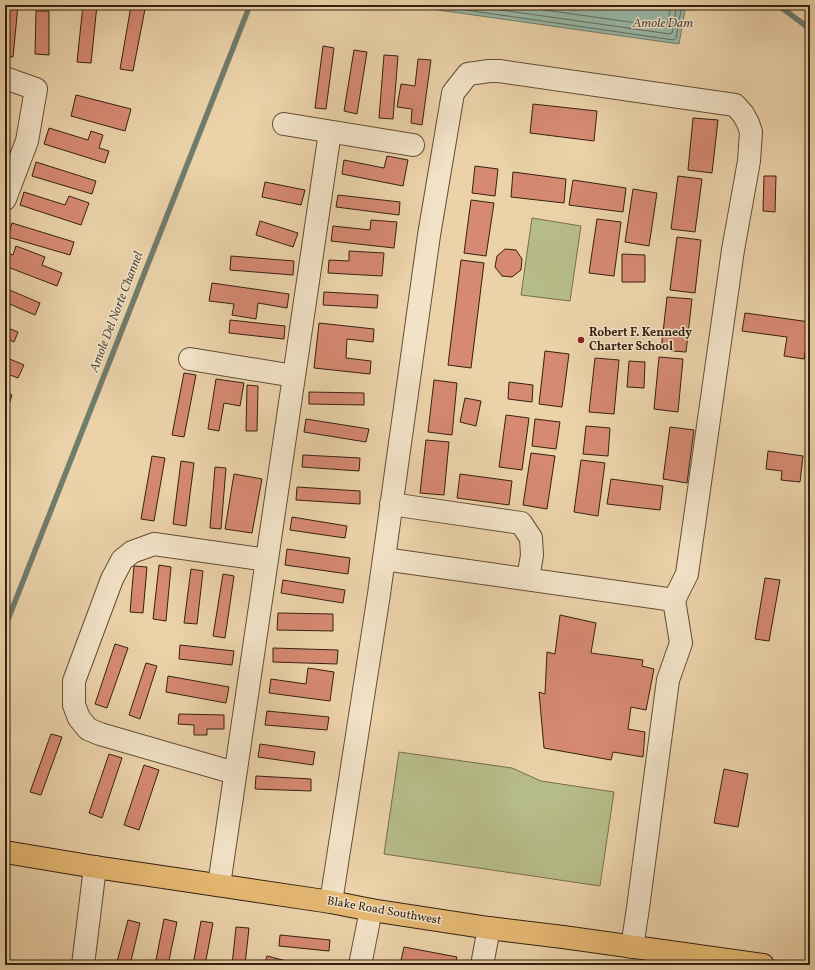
<svg xmlns="http://www.w3.org/2000/svg" width="815" height="970" viewBox="0 0 815 970" font-family="Vollkorn,serif">
<style>
.green{fill:#b6bc89;stroke:#766e4d}
.water{fill:#98b8a8;stroke:#707c6c}
.lines{fill:none;stroke-linecap:round;stroke-linejoin:round}
.shore{stroke:#666c5c;stroke-width:1}
.stream{stroke:#707c6c;stroke-width:5.5}
.building{fill:#d68973;stroke:#352111}
.minor-casing{stroke:#624d37;stroke-width:24}
.major-casing{stroke:#352111;stroke-width:24}
.minor{stroke:#f2e2c7;stroke-width:22}
.major{stroke:#e6b974;stroke-width:22}
.poi-dot{fill:#8f2418;stroke:#f2e2c7;stroke-width:1.5}
.labels{text-anchor:middle;dominant-baseline:central;stroke-width:3;stroke-linejoin:round;paint-order:stroke}
.poi-label{font-size:12px;font-weight:bold;fill:#352111;stroke:#f2e2c7;text-anchor:start}
.street-label{font-size:12px;fill:#352111;stroke:#f2e2c7}
.water-label{font-size:13px;font-style:italic;fill:#534e3e;stroke:#f2e2c7}
</style>
<rect width="100%" height="100%" fill="#ebd2a9"/>
<filter id="stains"><feTurbulence type="fractalNoise" baseFrequency=".005" numOctaves="4"/><feColorMatrix values="0 0 0 0 .2 0 0 0 0 .09 0 0 0 0 .02 0 0 0 .5 -.17"/></filter>
<radialGradient id="worn" r=".72"><stop offset=".6" stop-color="#630" stop-opacity="0"/><stop offset="1" stop-color="#630" stop-opacity=".3"/></radialGradient>
<path class="green" d="M532 218 581 226 570 301 521 295Z
M399 752 512 768 541 781 614 792 600 886 384 854Z"/>
<path class="water" d="M403 5H686L679 44Z"/>
<g class="lines">
<path class="shore" d="M431 5 674 40 676 38 682 5
M466 5 670 34 672 33 677 5
M509 5 665 27 667 26 671 5"/>
<path class="stream" d="M778 5 810 29
M5 627 250 5"/>
</g>
<path class="building" d="M5 5H18L13 57 5 56Z
M83 5H97L91 63 77 62Z
M131 6 145 9 133 71 120 69Z
M36 11H49V55L35 54Z
M323 46 334 48 326 109 315 108Z
M354 50 367 52 357 114 344 111Z
M384 55 398 56 393 119 379 118Z
M418 59 431 60 422 125 411 123 412 109 397 107 401 84 415 86Z
M76 95 131 109 125 131 71 116Z
M533 104 597 111 594 141 530 133Z
M693 118 718 120 712 173 688 170Z
M49 128 88 140 91 131 103 135 99 148 109 151 105 163 44 144Z
M387 156 408 160 403 186 342 174 344 160 384 168Z
M36 162 96 181 92 194 32 176Z
M475 166 498 169 495 196 472 193Z
M513 172 566 179 564 203 511 197Z
M678 176 702 179 695 232 671 229Z
M764 176H776L775 212 763 211Z
M573 180 626 188 623 212 569 205Z
M265 182 305 190 301 205 262 197Z
M633 189 657 193 649 246 625 242Z
M24 192 65 205 69 196 89 203 81 225 20 205Z
M338 195 400 202 399 215 336 207Z
M471 200 494 203 486 256 464 253Z
M597 219 621 222 614 276 589 273Z
M371 220 397 222 394 248 331 241 333 226 370 230Z
M260 221 298 233 293 247 256 235Z
M12 223 74 242 70 255 8 237Z
M677 237 701 240 695 293 670 290Z
M16 246 45 257 42 265 62 273 57 286 5 266V252L13 255Z
M505 249 516 250 522 259 521 270 512 277 502 276 495 267 497 256Z
M349 251 384 253 382 276 328 273 329 260 349 261Z
M622 254 645 255V282H622Z
M231 256 294 261 293 275 230 270Z
M461 260 484 263 471 368 448 365Z
M212 283 289 294 287 308 258 303 256 319 232 315 234 304 209 301Z
M5 288 40 303 35 315 5 302Z
M324 292 378 295 377 308 323 305Z
M667 297 692 299 686 352 661 350Z
M745 313 810 322 804 359 784 356 787 337 742 331Z
M230 320 285 326 284 339 229 333Z
M319 323 374 329 373 342 347 339 346 358 371 361 370 374 314 368Z
M5 327 18 332 14 342 5 338Z
M545 351 569 354 562 407 539 404Z
M5 357 24 365 18 378 5 373Z
M659 357 683 359 678 412 654 409Z
M595 358 619 360 614 414 589 412Z
M629 361 645 362 644 388 627 387Z
M184 373 196 375 184 437 172 435Z
M216 379 244 383 240 406 224 403 219 431 208 429Z
M434 380 457 383 452 435 428 432Z
M509 382 533 385 532 402 508 399Z
M247 385 258 386 257 431H246Z
M5 392 12 395 8 408 5 407Z
M309 392 364 393V405L309 404Z
M465 398 481 401 476 426 460 422Z
M506 415 529 418 522 470 499 467Z
M306 419 369 429 366 442 304 432Z
M535 419 560 422 556 449 532 446Z
M586 426 610 428 608 456 583 454Z
M670 427 694 430 687 483 663 479Z
M426 440 449 442 444 495 420 493Z
M768 451 803 456 800 482 781 480 782 471 766 469Z
M531 453 555 456 547 509 523 505Z
M303 455 360 458 359 471 302 467Z
M152 456 165 458 154 521 141 519Z
M581 460 605 463 598 516 574 512Z
M181 461 194 463 186 526 173 524Z
M215 467 226 468 221 529 210 528Z
M234 474 262 479 252 533 225 529Z
M460 474 512 481 509 505 457 498Z
M611 479 663 486 660 510 607 504Z
M297 487 360 491V504L296 500Z
M292 517 347 526 345 538 290 530Z
M287 549 350 558 348 574 285 565Z
M159 565 171 567 166 621 153 619Z
M134 566 147 567 143 613 130 612Z
M191 569 203 571 197 624 184 623Z
M223 574 234 576 225 638 213 636Z
M765 578 780 580 769 641 755 639Z
M283 580 345 590 343 603 281 593Z
M278 613 333 614V631L277 630Z
M560 615 596 623 591 653 643 660 642 666 654 669 646 710 631 707 628 729 645 732 643 757 613 752 611 760 544 748 539 692 545 694 547 652 555 654Z
M115 644 128 648 107 708 95 704Z
M180 645 234 651 232 665 179 659Z
M273 648 338 650 337 664 273 662Z
M146 663 157 666 140 719 129 715Z
M308 668 334 672 330 701 269 693 271 679 306 684Z
M168 676 229 687 226 703 166 692Z
M267 711 329 717 327 730 265 725Z
M179 714 224 715V729H207V735H194V725L178 724Z
M51 734 62 737 41 795 30 792Z
M260 744 315 752 313 765 258 757Z
M109 754 122 758 102 818 89 813Z
M144 765 159 770 139 830 124 825Z
M724 769 748 774 738 827 714 823Z
M256 776 311 779V791L255 789Z
M164 919 177 922 168 965H155Z
M128 920 140 923 130 965 117 962Z
M201 921 213 923 205 965H193Z
M236 927 249 928 245 965H232Z
M280 935 330 940 329 951 279 946Z
M404 947 457 957 455 965H400Z
M267 956 302 965H264Z"/>
<g class="lines">
<defs>
<path id="minor" d="M5 78 36 89 27 141 5 199
M284 124 413 145
M190 359 294 376
M391 504 521 523 531 538 532 555 528 579
M384 559 674 600
M235 773 100 734 88 729 79 718 74 705V681L112 579 122 560 132 552 154 544 267 560
M219 885 330 132
M331 902 379 594 429 235 453 93 468 74 489 71H499L735 105 743 114 748 123 751 132 749 161 733 250 687 574 674 600 681 643 668 680 638 908 632 947
M83 965 95 867
M360 965 371 910
M482 965 489 928"/>
<path id="major" d="M5 852 95 867 331 902 371 910 489 928 563 937 763 965"/>
</defs>
<use href="#minor" class="minor-casing"/>
<use href="#major" class="major-casing"/>
<use href="#minor" class="minor"/>
<use href="#major" class="major"/>
</g>
<circle class="poi-dot" cx="581" cy="340" r="4"/>
<g class="labels">
<g class="poi-label">
<text x="589" y="333">Robert F. Kennedy<tspan x="589" dy="14">Charter School</tspan></text>
</g>
<g class="street-label">
<text transform="translate(384 911) rotate(10)">Blake Road Southwest</text>
</g>
<g class="water-label">
<text x="663" y="24">Amole Dam</text>
<text transform="translate(117 312) rotate(-69)">Amole Del Norte Channel</text>
</g>
</g>
<rect width="815" height="970" fill="none" stroke="#ebd2a9" stroke-width="20"/>
<rect x="6" y="6" width="803" height="958" fill="none" stroke="#352111" stroke-width="2"/>
<rect x="10" y="10" width="795" height="950" fill="none" stroke="#352111"/>
<rect width="100%" height="100%" filter="url(#stains)"/>
<rect width="100%" height="100%" fill="url(#worn)"/>
</svg>
